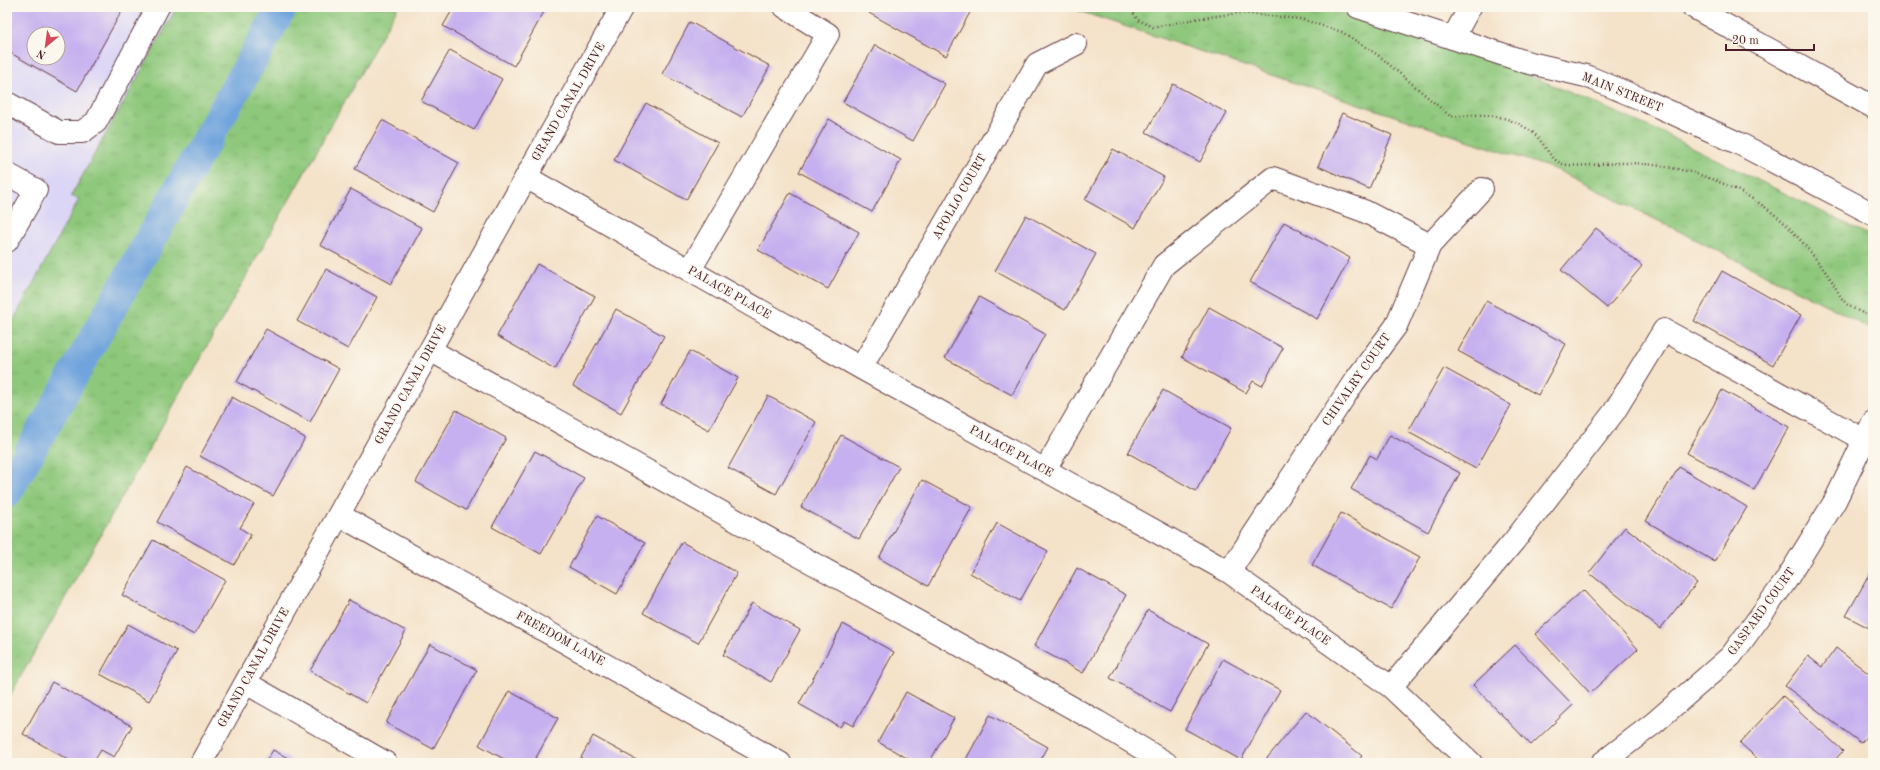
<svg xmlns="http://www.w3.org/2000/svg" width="1880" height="770" viewBox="0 0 1880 770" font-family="'Old Standard TT',serif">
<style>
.built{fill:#dcd6f6;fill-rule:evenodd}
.grass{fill:url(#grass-tufts);stroke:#6c7454}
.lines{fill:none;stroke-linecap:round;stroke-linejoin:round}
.canal{stroke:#71a4dd;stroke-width:31}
.building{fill:#c6b0ef;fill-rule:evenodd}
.minor-casing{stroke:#643c43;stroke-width:24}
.major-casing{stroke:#643c43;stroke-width:24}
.path{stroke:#643c43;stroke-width:2.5;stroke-dasharray:1 3;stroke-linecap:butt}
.minor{stroke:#fff;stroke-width:22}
.major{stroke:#fff;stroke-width:22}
.labels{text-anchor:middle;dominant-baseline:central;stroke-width:3;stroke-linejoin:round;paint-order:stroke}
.street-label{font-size:12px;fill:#4a1f2b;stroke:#fbf7ec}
</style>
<defs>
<pattern id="grass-tufts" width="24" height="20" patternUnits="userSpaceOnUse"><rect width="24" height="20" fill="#8ec87c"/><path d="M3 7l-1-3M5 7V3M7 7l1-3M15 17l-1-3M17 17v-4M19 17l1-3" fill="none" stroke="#7cab6b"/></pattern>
</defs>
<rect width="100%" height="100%" fill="#fbf7ec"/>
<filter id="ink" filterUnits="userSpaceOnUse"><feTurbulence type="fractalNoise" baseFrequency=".025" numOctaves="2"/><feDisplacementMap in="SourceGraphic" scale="8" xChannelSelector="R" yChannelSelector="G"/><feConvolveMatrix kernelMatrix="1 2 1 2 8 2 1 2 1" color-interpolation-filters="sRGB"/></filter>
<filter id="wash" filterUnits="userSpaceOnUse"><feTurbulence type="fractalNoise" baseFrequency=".012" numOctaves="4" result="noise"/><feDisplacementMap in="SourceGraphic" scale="16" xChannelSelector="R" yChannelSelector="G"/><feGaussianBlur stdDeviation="0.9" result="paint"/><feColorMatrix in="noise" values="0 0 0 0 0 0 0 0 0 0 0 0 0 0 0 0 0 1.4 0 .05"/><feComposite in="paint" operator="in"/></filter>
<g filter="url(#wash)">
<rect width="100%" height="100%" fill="#f4e2c9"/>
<path class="built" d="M7 7H177L71 195 79 199 7 332ZM34 34H58V58H34Z"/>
<path class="grass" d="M177 7H398L7 701V332L79 199 71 196Z
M1067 7H1323L1515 69 1659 131 1873 237V331L1840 312 1557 170Z"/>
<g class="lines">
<path class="canal" d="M7 492 282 7"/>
</g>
<g id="blocks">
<path class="building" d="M7 7H124L77 91 7 51ZM34 34H58V58H34Z
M454 7H540L545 10 514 66 443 26Z
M872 7H973L946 56 869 13Z
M690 22 770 66 742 117 662 74Z
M875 45 945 84 913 141 843 102Z
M450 50 502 79 474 130 421 101Z
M1173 84 1227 113 1200 162 1146 132Z
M646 103 718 143 686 200 614 160Z
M1342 113 1392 135 1369 189 1318 166Z
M829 119 901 160 872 212 799 172Z
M382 120 459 163 433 212 355 169Z
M1113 149 1164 177 1135 228 1085 200Z
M351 189 422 228 391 284 320 245Z
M790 193 859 232 828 289 758 250Z
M1026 215 1096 254 1065 310 995 271Z
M1284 222 1350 258 1317 319 1250 282Z
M1596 228 1642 266 1607 308 1561 270Z
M537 264 595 296 555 369 497 336Z
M326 269 377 297 348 349 297 321Z
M1722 271 1801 315 1773 365 1694 321Z
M979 297 1045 334 1012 395 945 358Z
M1486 301 1566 344 1538 395 1458 351Z
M1209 307 1283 348 1262 386 1253 381 1246 393 1182 357Z
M616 309 664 336 621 413 573 386Z
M266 329 339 369 310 422 237 382Z
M690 351 738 378 709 430 661 404Z
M1444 368 1511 405 1476 469 1408 432Z
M1163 390 1231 428 1196 491 1128 453Z
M1722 390 1789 427 1754 490 1687 453Z
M768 396 816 422 776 494 728 468Z
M232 397 305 438 273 496 200 456Z
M456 410 506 438 466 510 416 482Z
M841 435 899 467 859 539 801 507Z
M1390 435 1460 473 1428 532 1351 489 1370 455 1377 459Z
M535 451 584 478 541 554 492 527Z
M187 467 254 504 240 528 251 535 234 565 157 522Z
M1679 467 1747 507 1715 562 1646 521Z
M922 480 972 507 928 586 879 558Z
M1341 513 1420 557 1391 609 1312 565Z
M597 516 645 543 617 594 569 567Z
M997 523 1048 551 1020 601 970 573Z
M1625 527 1697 583 1660 629 1589 573Z
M153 540 225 580 194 635 122 595Z
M682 542 737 573 698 643 643 613Z
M1077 568 1126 595 1083 673 1034 646Z
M1873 568V630L1846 616Z
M1583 590 1638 649 1590 693 1535 634Z
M349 600 406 631 366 703 310 671Z
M752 603 800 630 771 682 723 655Z
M1148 610 1208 644 1170 712 1110 678Z
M128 624 177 651 149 701 100 674Z
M843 624 894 652 853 726 844 721 840 727 799 704Z
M430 644 477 670 433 749 386 723Z
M1515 645 1573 705 1531 745 1473 685Z
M1836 648 1873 677V728L1861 743 1785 686 1808 656 1822 667Z
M1223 659 1280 690 1241 760 1185 729Z
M52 682 132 726 114 757 101 750 93 763H74L23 734Z
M509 691 558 718 533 763H511L479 745Z
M906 692 954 718 929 763H916L878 742Z
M1783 696 1843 751 1832 763H1762L1740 743Z
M1306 711 1362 756 1356 763H1263Z
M990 715 1048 747 1039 763H964Z
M593 736 642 763H578Z
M273 750 297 763H265Z"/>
</g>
</g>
<g filter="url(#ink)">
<use href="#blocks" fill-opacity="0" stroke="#643c43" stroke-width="1"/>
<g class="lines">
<defs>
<path id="minor" d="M1453 38 1470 7
M7 103 59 132H82L96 122 158 7
M7 174 36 190 7 241
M526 177 861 368 1229 572 1391 687 1471 763
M690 270 828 34 785 7
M430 350 1098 722 1166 763
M861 368 1037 64 1076 44
M1045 470 1164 265 1273 178 1364 211 1430 245
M339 515 780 763
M1229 572 1354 382 1396 326 1430 245 1482 189
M246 683 386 763
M1391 687 1514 541 1614 412 1664 330 1864 440
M201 763 526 177 622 7
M1602 763 1654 723 1731 656 1785 582 1835 501 1873 422"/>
<path id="major" d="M1358 7 1526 62 1586 76 1646 101 1740 144 1873 214
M1693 7 1873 107"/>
</defs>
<use href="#minor" class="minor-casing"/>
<use href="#major" class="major-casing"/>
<path class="path" d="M1129 7 1138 20 1153 27 1201 18 1240 13 1301 19 1342 32 1378 55 1450 116C1460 117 1467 115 1477 115 1497 114 1514 120 1531 131 1545 141 1549 163 1567 165 1585 167 1604 163 1622 163 1675 163 1732 180 1774 214 1795 231 1814 256 1830 278 1835 285 1838 294 1844 301 1848 307 1858 310 1864 314L1873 312"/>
<use href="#minor" class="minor"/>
<use href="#major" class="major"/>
</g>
</g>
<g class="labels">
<g class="street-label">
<text transform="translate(1622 93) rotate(22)">MAIN STREET</text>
<text transform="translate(569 102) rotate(-60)">GRAND CANAL DRIVE</text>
<text transform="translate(960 197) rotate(-60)">APOLLO COURT</text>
<text transform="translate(729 293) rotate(30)">PALACE PLACE</text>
<text transform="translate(1357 380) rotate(-55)">CHIVALRY COURT</text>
<text transform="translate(411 385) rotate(-61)">GRAND CANAL DRIVE</text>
<text transform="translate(1011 452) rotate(29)">PALACE PLACE</text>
<text transform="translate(1762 612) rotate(-54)">GASPARD COURT</text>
<text transform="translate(1290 616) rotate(35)">PALACE PLACE</text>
<text transform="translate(560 639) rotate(29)">FREEDOM LANE</text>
<text transform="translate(254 668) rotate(-61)">GRAND CANAL DRIVE</text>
</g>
</g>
<rect width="1880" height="770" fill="none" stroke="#fbf7ec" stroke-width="24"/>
<g transform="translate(46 46) rotate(209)"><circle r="19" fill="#fbf7ec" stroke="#b4a19f"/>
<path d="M0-3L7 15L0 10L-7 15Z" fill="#d1495b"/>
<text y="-6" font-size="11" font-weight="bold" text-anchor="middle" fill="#4a1f2b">N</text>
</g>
<path d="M1726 44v6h88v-6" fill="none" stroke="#4a1f2b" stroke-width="2"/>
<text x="1732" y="44" font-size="12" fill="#4a1f2b" stroke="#fbf7ec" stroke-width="3" paint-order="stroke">20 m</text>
</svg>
